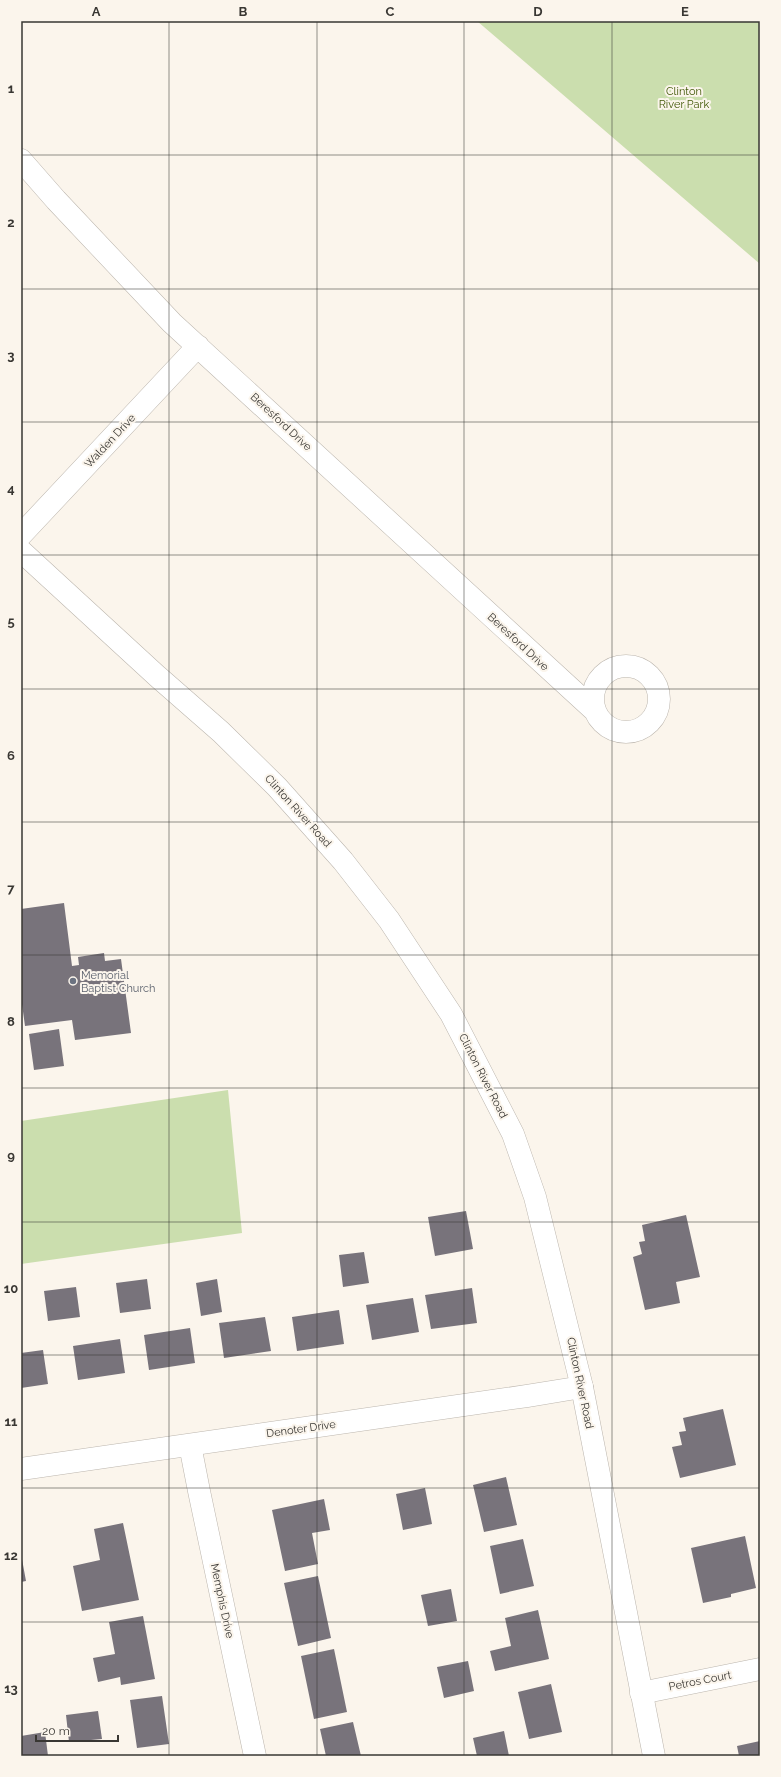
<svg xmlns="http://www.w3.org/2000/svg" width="781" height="1777" viewBox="0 0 781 1777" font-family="Raleway,sans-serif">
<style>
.green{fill:#cbdeae}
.building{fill:#78737b}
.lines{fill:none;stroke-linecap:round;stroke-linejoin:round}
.minor-casing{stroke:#bcb6ae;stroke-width:23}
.tertiary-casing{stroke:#bcb6ae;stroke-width:23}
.minor{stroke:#fff;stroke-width:22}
.tertiary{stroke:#fff;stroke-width:22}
.grid{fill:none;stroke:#393733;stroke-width:1;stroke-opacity:0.55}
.worship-dot{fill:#6b7280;stroke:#fbf5ec;stroke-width:1.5}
.labels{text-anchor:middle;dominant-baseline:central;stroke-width:4;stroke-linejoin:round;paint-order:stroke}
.park-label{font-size:11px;fill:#425908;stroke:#fbf5ec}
.street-label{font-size:11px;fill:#393733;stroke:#fbf5ec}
.worship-label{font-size:11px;fill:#5b616d;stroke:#fbf5ec;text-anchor:start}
.neatline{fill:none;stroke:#393733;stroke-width:1.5}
.grid-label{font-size:13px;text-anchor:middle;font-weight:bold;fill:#393733}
</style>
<rect width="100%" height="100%" fill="#fbf5ec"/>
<path class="green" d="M477 21H760V264Z
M228 1090 242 1233 21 1264V1121Z"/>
<path class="building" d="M64 903 72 966 79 965 78 957 104 953 105 961 121 959 131 1033 75 1040 72 1020 25 1026 21 997V909Z
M59 1029 64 1066 34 1070 29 1034Z
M466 1211 473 1249 435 1256 428 1217Z
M686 1215 700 1277 676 1282 680 1303 645 1310 633 1257 642 1254 639 1242 645 1241 642 1225Z
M364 1252 369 1283 343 1287 339 1255Z
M147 1279 151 1309 120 1313 116 1283Z
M217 1279 222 1312 201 1316 196 1283Z
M76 1287 80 1317 48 1321 44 1291Z
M472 1288 477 1323 431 1329 425 1295Z
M413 1298 419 1332 372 1340 366 1305Z
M339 1310 344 1344 297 1351 292 1317Z
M265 1317 271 1351 224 1358 219 1323Z
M190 1328 195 1363 149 1370 144 1335Z
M120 1339 125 1373 78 1380 73 1346Z
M43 1350 48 1384 21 1388V1353Z
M723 1409 736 1465 680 1478 672 1447 682 1445 679 1432 686 1431 683 1418Z
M506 1477 517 1525 484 1532 473 1485Z
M425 1488 432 1524 403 1530 396 1494Z
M324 1499 330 1530 312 1533 318 1564 285 1571 272 1510Z
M123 1523 139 1600 82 1611 73 1566 100 1560 94 1529Z
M745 1536 756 1588 731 1594V1597L703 1603 691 1548Z
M523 1539 534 1586 500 1594 490 1546Z
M21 1554 26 1581 21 1582Z
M318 1576 331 1638 298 1646 284 1583Z
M451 1589 457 1621 428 1626 421 1595Z
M538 1610 549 1659 495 1671 490 1651 511 1646 505 1618Z
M143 1616 155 1679 121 1685 120 1677 98 1682 93 1658 115 1654 109 1622Z
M334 1649 347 1712 314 1719 301 1656Z
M468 1661 474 1691 444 1698 437 1667Z
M551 1684 562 1732 529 1739 518 1692Z
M162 1696 169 1744 137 1748 130 1700Z
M98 1711 102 1739 69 1742 66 1715Z
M353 1722 361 1756H326L320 1729Z
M504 1731 509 1756H477L473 1738Z
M45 1732 48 1756H21V1736Z
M760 1741V1756H739L737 1746Z"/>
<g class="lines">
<defs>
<path id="minor" d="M21 160 56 200 172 323 594 710
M21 535 198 346
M593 699a33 33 0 1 1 66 0a33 33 0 1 1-66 0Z
M190 1445 199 1491 255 1756
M21 1469 527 1396 582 1387
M641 1693 760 1669"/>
<path id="tertiary" d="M21 551 157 676 221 732 277 787 343 861 389 920 451 1014 513 1134 535 1197 582 1387 654 1756"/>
</defs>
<use href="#minor" class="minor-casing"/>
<use href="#tertiary" class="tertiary-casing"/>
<use href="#minor" class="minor"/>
<use href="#tertiary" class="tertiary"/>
</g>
<path class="grid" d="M169 21V1756M317 21V1756M464 21V1756M612 21V1756M21 155H760M21 289H760M21 422H760M21 555H760M21 689H760M21 822H760M21 955H760M21 1088H760M21 1222H760M21 1355H760M21 1488H760M21 1622H760"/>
<circle class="worship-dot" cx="73" cy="981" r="4"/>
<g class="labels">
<g class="park-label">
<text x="684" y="91">Clinton<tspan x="684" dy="13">River Park</tspan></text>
</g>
<g class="street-label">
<text transform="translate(281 422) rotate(43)">Beresford Drive</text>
<text transform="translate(110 441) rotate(-47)">Walden Drive</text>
<text transform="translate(518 642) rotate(43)">Beresford Drive</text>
<text transform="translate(298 811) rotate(48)">Clinton River Road</text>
<text transform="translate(483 1076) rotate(63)">Clinton River Road</text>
<text transform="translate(580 1383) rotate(78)">Clinton River Road</text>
<text transform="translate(301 1429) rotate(-8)">Denoter Drive</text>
<text transform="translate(222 1601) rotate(78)">Memphis Drive</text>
<text transform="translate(700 1681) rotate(-11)">Petros Court</text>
</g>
<g class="worship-label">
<text x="81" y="975">Memorial<tspan x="81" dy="13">Baptist Church</tspan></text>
</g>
</g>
<rect width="781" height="1777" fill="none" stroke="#fbf5ec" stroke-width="44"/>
<path d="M36 1735v6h82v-6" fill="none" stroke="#393733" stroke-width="2"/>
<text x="42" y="1735" font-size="12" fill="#393733" stroke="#fbf5ec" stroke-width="3" paint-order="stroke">20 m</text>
<rect x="22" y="22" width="737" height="1733" class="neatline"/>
<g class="grid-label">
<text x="96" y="16">A</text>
<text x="243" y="16">B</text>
<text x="390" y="16">C</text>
<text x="538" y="16">D</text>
<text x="685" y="16">E</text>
<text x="11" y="93">1</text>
<text x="11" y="227">2</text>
<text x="11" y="360">3</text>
<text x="11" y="493">4</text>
<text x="11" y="626">5</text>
<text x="11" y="760">6</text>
<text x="11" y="893">7</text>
<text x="11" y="1026">8</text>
<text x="11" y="1160">9</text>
<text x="11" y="1293">10</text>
<text x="11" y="1426">11</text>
<text x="11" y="1560">12</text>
<text x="11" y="1693">13</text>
</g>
</svg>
